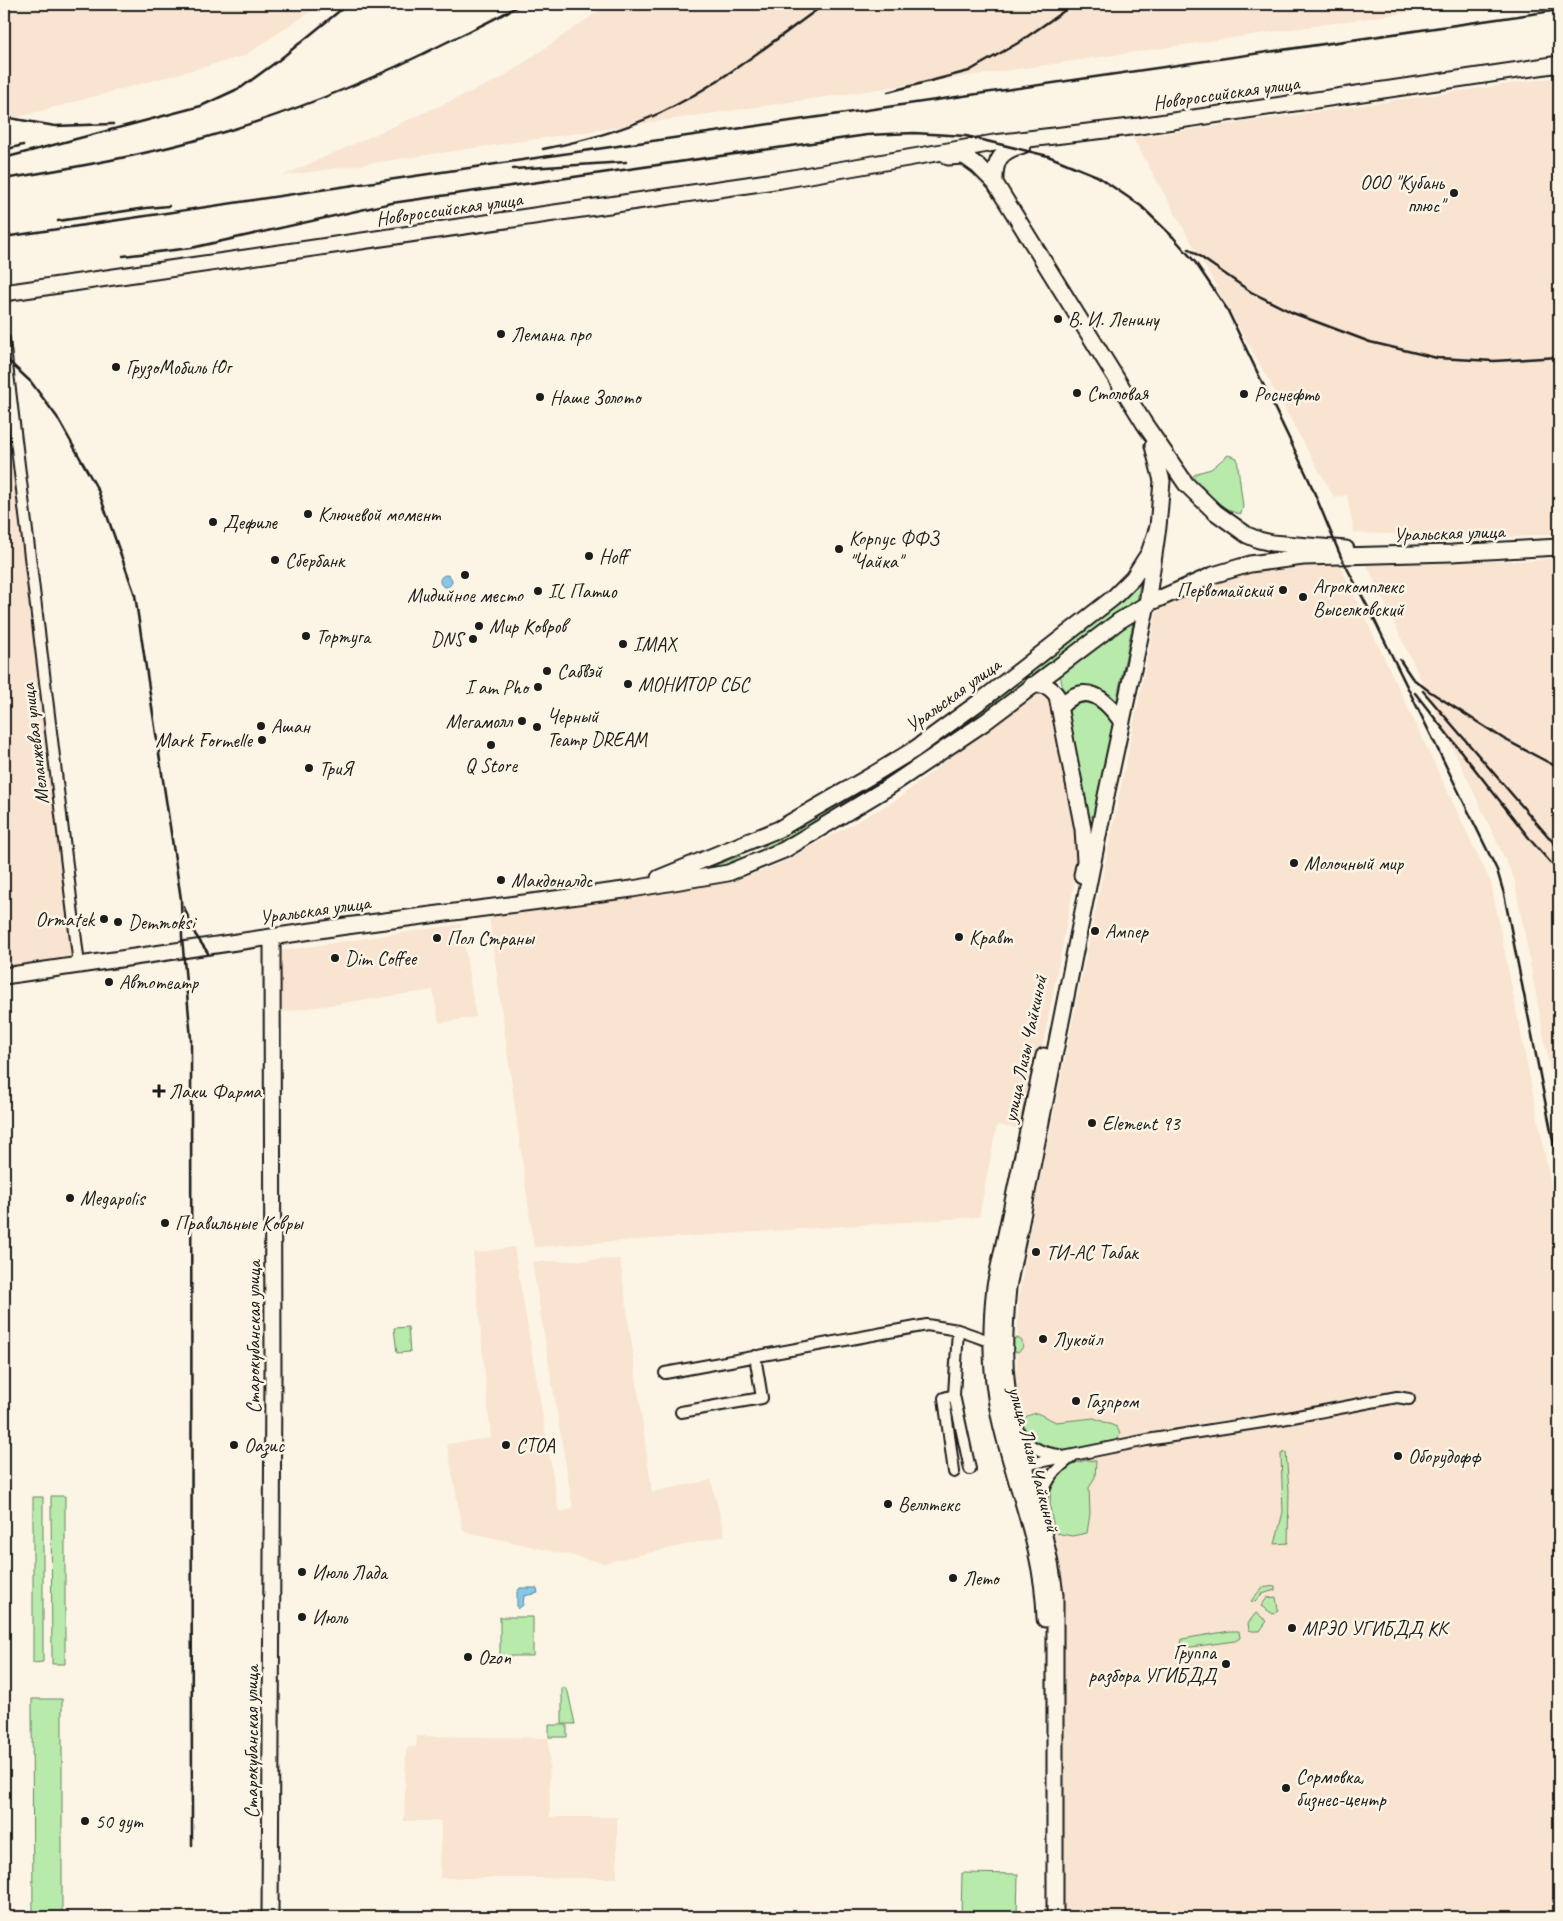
<svg xmlns="http://www.w3.org/2000/svg" width="1563" height="1921" viewBox="0 0 1563 1921" font-family="Caveat,sans-serif">
<style>
.built{fill:#f8e4d0}
.green{fill:#b8eaab;stroke:#6a8364}
.water{fill:#85c8e7;stroke:#5b8396}
.lines{fill:none;stroke-linecap:round;stroke-linejoin:round}
.street-casing{stroke:#1c1c1c;stroke-width:14}
.secondary-casing{stroke:#1c1c1c;stroke-width:19}
.street{stroke:#fcf5e5;stroke-width:10}
.secondary{stroke:#fcf5e5;stroke-width:15}
.rail{stroke:#1c1c1c;stroke-width:2.5}
.poi-dot{fill:#1c1c1c;stroke:#fcf5e5;stroke-width:2}
.labels{text-anchor:middle;dominant-baseline:central;stroke-width:5;stroke-linejoin:round;paint-order:stroke}
.street-label{font-size:20px;fill:#1c1c1c;stroke:#fcf5e5}
.poi-label{font-size:20px;fill:#1c1c1c;stroke:#fcf5e5;text-anchor:start}
</style>
<rect width="100%" height="100%" fill="#fcf5e5"/>
<filter id="ink" filterUnits="userSpaceOnUse"><feTurbulence type="fractalNoise" baseFrequency=".02" numOctaves="2"/><feDisplacementMap in="SourceGraphic" scale="10" xChannelSelector="R" yChannelSelector="G"/><feConvolveMatrix kernelMatrix="1 2 1 2 8 2 1 2 1" color-interpolation-filters="sRGB"/></filter>
<g filter="url(#ink)">
<path class="built" d="M4 4H322L244 56 4 121Z
M609 4H1465L282 176 500 79Z
M1559 77V533L1516 537 1354 533 1347 495 1334 497 1133 138Z
M4 368 75 957 4 966Z
M1559 557V1117L1514 878 1365 561H1531Z
M1311 562 1340 565 1491 883 1559 1225V1917H1062L1061 1576 1020 1426 1015 1397 1019 1297 1030 1229 1158 606 1211 583 1250 570Z
M1036 693 1049 700 1056 714 1078 831 1077 871 1038 1070 1020 1129 997 1125 979 1217 534 1247 488 910 733 882 779 864 896 800 1019 704Z
M461 924 476 1017 439 1023 433 990 282 1012 280 951Z
M514 1247 559 1512 573 1509 532 1262 620 1259 652 1492 711 1480 725 1536 604 1563 463 1531 447 1444 491 1438 473 1253Z
M417 1736 549 1738 550 1817H617V1878H440L441 1821H404L406 1751 409 1747H416Z"/>
<path class="green" d="M1228 455 1237 458 1243 507 1241 514C1221 511 1206 490 1193 476L1197 473 1211 469Z
M1140 583 1137 601 1099 626 943 747 940 744 1114 607Z
M1134 618 1116 703 1064 695 1060 674Z
M1075 700 1098 701 1113 722 1094 814 1091 817 1088 816 1065 707Z
M922 759 802 830 765 848 763 845 856 796 915 760Z
M740 856 742 858 740 863 700 871Z
M408 1327 410 1352 397 1353 394 1328Z
M1009 1345a7 7 0 1 1 14 0a7 7 0 1 1-14 0Z
M1037 1413 1056 1422 1094 1418 1117 1427 1120 1434 1117 1441 1054 1452 1037 1445 1026 1436 1020 1426C1022 1417 1028 1415 1037 1413Z
M1286 1452 1289 1490 1288 1543 1275 1544 1283 1512 1281 1454Z
M1087 1460 1096 1461 1095 1477 1089 1488 1090 1514 1087 1533 1072 1536 1056 1533C1049 1513 1045 1484 1064 1468 1069 1464 1080 1462 1087 1460Z
M51 1496H65V1664H52Z
M33 1497H43V1662L33 1663Z
M1275 1586V1590L1262 1594 1255 1602 1251 1601 1262 1588Z
M1276 1597 1278 1610 1273 1614 1261 1606 1267 1598Z
M1256 1613 1267 1621 1260 1631H1252L1249 1630 1248 1623Z
M500 1617H533V1656H500Z
M1230 1631H1239L1240 1638 1235 1641 1183 1648 1181 1645 1182 1639Z
M562 1687H564L568 1692 575 1724H562Z
M32 1699H62V1917H33Z
M549 1725H567V1737H549Z
M962 1873 1018 1874 1017 1917H961Z"/>
<path class="water" d="M440 581a6 6 0 1 1 12 0a6 6 0 1 1-12 0Z
M520 1588H537L538 1593 524 1596 523 1605 518 1609 517 1608V1592Z"/>
<g class="lines">
<defs>
<path id="street" d="M4 340 79 965
M665 1373 927 1325 958 1330 992 1342
M954 1395 970 1469
M681 1412 762 1398 755 1356
M1019 1432C1027 1448 1043 1453 1059 1455
M1019 1466 1147 1440 1282 1419 1397 1397 1409 1399
M954 1472 944 1398 954 1395 958 1330
M1038 1507C1045 1483 1051 1472 1072 1457"/>
<path id="secondary" d="M948 157 964 156 978 166 995 183 1144 423 1186 484 1215 512 1247 535 1259 540 1272 543 1346 549
M995 183C994 159 1001 151 1023 145
M4 293 781 180 994 143 1139 126 1559 64
M1032 685C1044 684 1050 686 1057 696L1083 829 1085 861 1082 875
M1060 707C1085 680 1105 698 1122 722
M659 878 779 829 874 774 915 749 982 700 1113 598 1133 578 1149 553 1158 527 1162 481 1153 446
M4 976 346 926 632 889 728 873 784 850 887 788 985 722 1119 621 1147 604 1213 575 1250 564 1303 557 1452 553 1559 547
M1044 1056 995 1286C990 1331 990 1375 1000 1419 1015 1486 1044 1549 1045 1619
M270 1917 273 1375 272 937
M1055 1917V1595C1048 1534 1026 1477 1012 1417 1002 1375 1004 1330 1008 1287L1106 796 1147 604 1158 527"/>
</defs>
<use href="#street" class="street-casing"/>
<use href="#secondary" class="secondary-casing"/>
<use href="#street" class="street"/>
<use href="#secondary" class="secondary"/>
<path class="rail" d="M888 92 969 71 1018 43 1074 4
M4 117 55 126 113 124
M543 149C589 140 635 127 676 105 727 78 772 42 818 9
M4 150 23 145
M4 158 201 106 242 87 279 60 348 4
M513 169 626 162
M4 179C67 169 131 158 193 141 281 117 366 83 447 42 472 30 498 18 521 4
M58 221 146 208 169 206
M4 237 590 150 1559 10
M1189 249 1251 292 1293 313 1370 342 1437 358 1494 361 1559 357
M123 256 191 248 392 203 867 135 914 133 966 136 1048 156 1097 176 1141 206 1173 237 1195 262 1227 309 1309 480 1341 557 1371 613 1497 870 1504 894 1559 1171
M4 357 31 382 57 417 98 490 135 595 181 899 182 937 191 1039 192 1845
M1400 660 1412 678 1429 691 1504 739 1559 768
M1423 691 1559 849
M1415 693 1533 843 1559 872
M184 907 195 934 208 953"/>
</g>
</g>
<g class="poi-dot">
<circle cx="1454" cy="193" r="5"/>
<circle cx="1058" cy="319" r="5"/>
<circle cx="501" cy="334" r="5"/>
<circle cx="116" cy="367" r="5"/>
<circle cx="1077" cy="393" r="5"/>
<circle cx="1244" cy="394" r="5"/>
<circle cx="540" cy="397" r="5"/>
<circle cx="308" cy="514" r="5"/>
<circle cx="213" cy="522" r="5"/>
<circle cx="839" cy="549" r="5"/>
<circle cx="589" cy="556" r="5"/>
<circle cx="275" cy="560" r="5"/>
<circle cx="465" cy="575" r="5"/>
<circle cx="1283" cy="590" r="5"/>
<circle cx="538" cy="591" r="5"/>
<circle cx="1303" cy="597" r="5"/>
<circle cx="479" cy="626" r="5"/>
<circle cx="306" cy="636" r="5"/>
<circle cx="473" cy="639" r="5"/>
<circle cx="623" cy="644" r="5"/>
<circle cx="547" cy="671" r="5"/>
<circle cx="628" cy="684" r="5"/>
<circle cx="538" cy="687" r="5"/>
<circle cx="522" cy="721" r="5"/>
<circle cx="261" cy="726" r="5"/>
<circle cx="537" cy="727" r="5"/>
<circle cx="262" cy="740" r="5"/>
<circle cx="491" cy="745" r="5"/>
<circle cx="309" cy="768" r="5"/>
<circle cx="1294" cy="863" r="5"/>
<circle cx="501" cy="880" r="5"/>
<circle cx="104" cy="919" r="5"/>
<circle cx="118" cy="922" r="5"/>
<circle cx="1095" cy="931" r="5"/>
<circle cx="959" cy="937" r="5"/>
<circle cx="437" cy="938" r="5"/>
<circle cx="335" cy="958" r="5"/>
<circle cx="109" cy="982" r="5"/>
<path d="M156.5 1083.5h5v5h5v5h-5v5h-5v-5h-5v-5h5z"/>
<circle cx="1092" cy="1123" r="5"/>
<circle cx="70" cy="1198" r="5"/>
<circle cx="165" cy="1223" r="5"/>
<circle cx="1036" cy="1252" r="5"/>
<circle cx="1043" cy="1339" r="5"/>
<circle cx="1076" cy="1401" r="5"/>
<circle cx="234" cy="1445" r="5"/>
<circle cx="506" cy="1445" r="5"/>
<circle cx="1398" cy="1456" r="5"/>
<circle cx="888" cy="1504" r="5"/>
<circle cx="302" cy="1572" r="5"/>
<circle cx="953" cy="1578" r="5"/>
<circle cx="302" cy="1617" r="5"/>
<circle cx="1292" cy="1628" r="5"/>
<circle cx="468" cy="1657" r="5"/>
<circle cx="1226" cy="1664" r="5"/>
<circle cx="1286" cy="1788" r="5"/>
<circle cx="85" cy="1821" r="5"/>
</g>
<g class="labels">
<g class="street-label">
<text transform="translate(1226 93) rotate(-8)">Новороссийская улица</text>
<text transform="translate(449 209) rotate(-8)">Новороссийская улица</text>
<text transform="translate(1449 533) rotate(-2)">Уральская улица</text>
<text transform="translate(953 695) rotate(-36)">Уральская улица</text>
<text transform="translate(35 744) rotate(-97)">Меланжевая улица</text>
<text transform="translate(315 910) rotate(-8)">Уральская улица</text>
<text transform="translate(1025 1049) rotate(-78)">улица Лизы Чайкиной</text>
<text transform="translate(253 1337) rotate(-90)">Старокубанская улица</text>
<text transform="translate(1034 1459) rotate(75)">улица Лизы Чайкиной</text>
<text transform="translate(251 1742) rotate(-90)">Старокубанская улица</text>
</g>
<g class="poi-label">
<text x="1444" y="182" text-anchor="end">ООО "Кубань<tspan x="1444" dy="23">плюс"</tspan></text>
<text x="1068" y="319">В. И. Ленину</text>
<text x="511" y="334">Лемана про</text>
<text x="126" y="367">ГрузоМобиль Юг</text>
<text x="1087" y="393">Столовая</text>
<text x="1254" y="394">Роснефть</text>
<text x="550" y="397">Наше Золото</text>
<text x="318" y="514">Ключевой момент</text>
<text x="223" y="522">Дефиле</text>
<text x="849" y="538">Корпус ФФЗ<tspan x="849" dy="23">"Чайка"</tspan></text>
<text x="599" y="556">Hoff</text>
<text x="285" y="560">Сбербанк</text>
<text x="1313" y="586">Агрокомплекс<tspan x="1313" dy="23">Выселковский</tspan></text>
<text x="1273" y="590" text-anchor="end">Первомайский</text>
<text x="548" y="591">IL Патио</text>
<text x="465" y="595" text-anchor="middle">Мидийное место</text>
<text x="489" y="626">Мир Ковров</text>
<text x="316" y="636">Тортуга</text>
<text x="463" y="639" text-anchor="end">DNS</text>
<text x="633" y="644">IMAX</text>
<text x="557" y="671">Сабвэй</text>
<text x="638" y="684">МОНИТОР СБС</text>
<text x="528" y="687" text-anchor="end">I am Pho</text>
<text x="547" y="716">Черный<tspan x="547" dy="23">Театр DREAM</tspan></text>
<text x="512" y="721" text-anchor="end">Мегамолл</text>
<text x="271" y="726">Ашан</text>
<text x="252" y="740" text-anchor="end">Mark Formelle</text>
<text x="491" y="765" text-anchor="middle">Q Store</text>
<text x="319" y="768">ТриЯ</text>
<text x="1304" y="863">Молочный мир</text>
<text x="511" y="880">Макдоналдс</text>
<text x="94" y="919" text-anchor="end">Ormatek</text>
<text x="128" y="922">Demmoksi</text>
<text x="1105" y="931">Ампер</text>
<text x="969" y="937">Кравт</text>
<text x="447" y="938">Пол Страны</text>
<text x="345" y="958">Dim Coffee</text>
<text x="119" y="982">Автотеатр</text>
<text x="169" y="1091">Лаки Фарма</text>
<text x="1102" y="1123">Element 93</text>
<text x="80" y="1198">Megapolis</text>
<text x="175" y="1223">Правильные Ковры</text>
<text x="1046" y="1252">ТИ-АС Табак</text>
<text x="1053" y="1339">Лукойл</text>
<text x="1086" y="1401">Газпром</text>
<text x="244" y="1445">Оазис</text>
<text x="516" y="1445">СТОА</text>
<text x="1408" y="1456">Оборудофф</text>
<text x="898" y="1504">Веллтекс</text>
<text x="312" y="1572">Июль Лада</text>
<text x="963" y="1578">Лето</text>
<text x="312" y="1617">Июль</text>
<text x="1302" y="1628">МРЭО УГИБДД КК</text>
<text x="1216" y="1652" text-anchor="end">Группа<tspan x="1216" dy="23">разбора УГИБДД</tspan></text>
<text x="478" y="1657">Ozon</text>
<text x="1296" y="1776">Сормовка,<tspan x="1296" dy="23">бизнес-центр</tspan></text>
<text x="95" y="1821">50 gym</text>
</g>
</g>
<rect width="1563" height="1921" fill="none" stroke="#fcf5e5" stroke-width="20"/>
<rect x="10" y="10" width="1543" height="1901" fill="none" stroke="#1c1c1c" stroke-width="2" filter="url(#ink)"/>
</svg>
